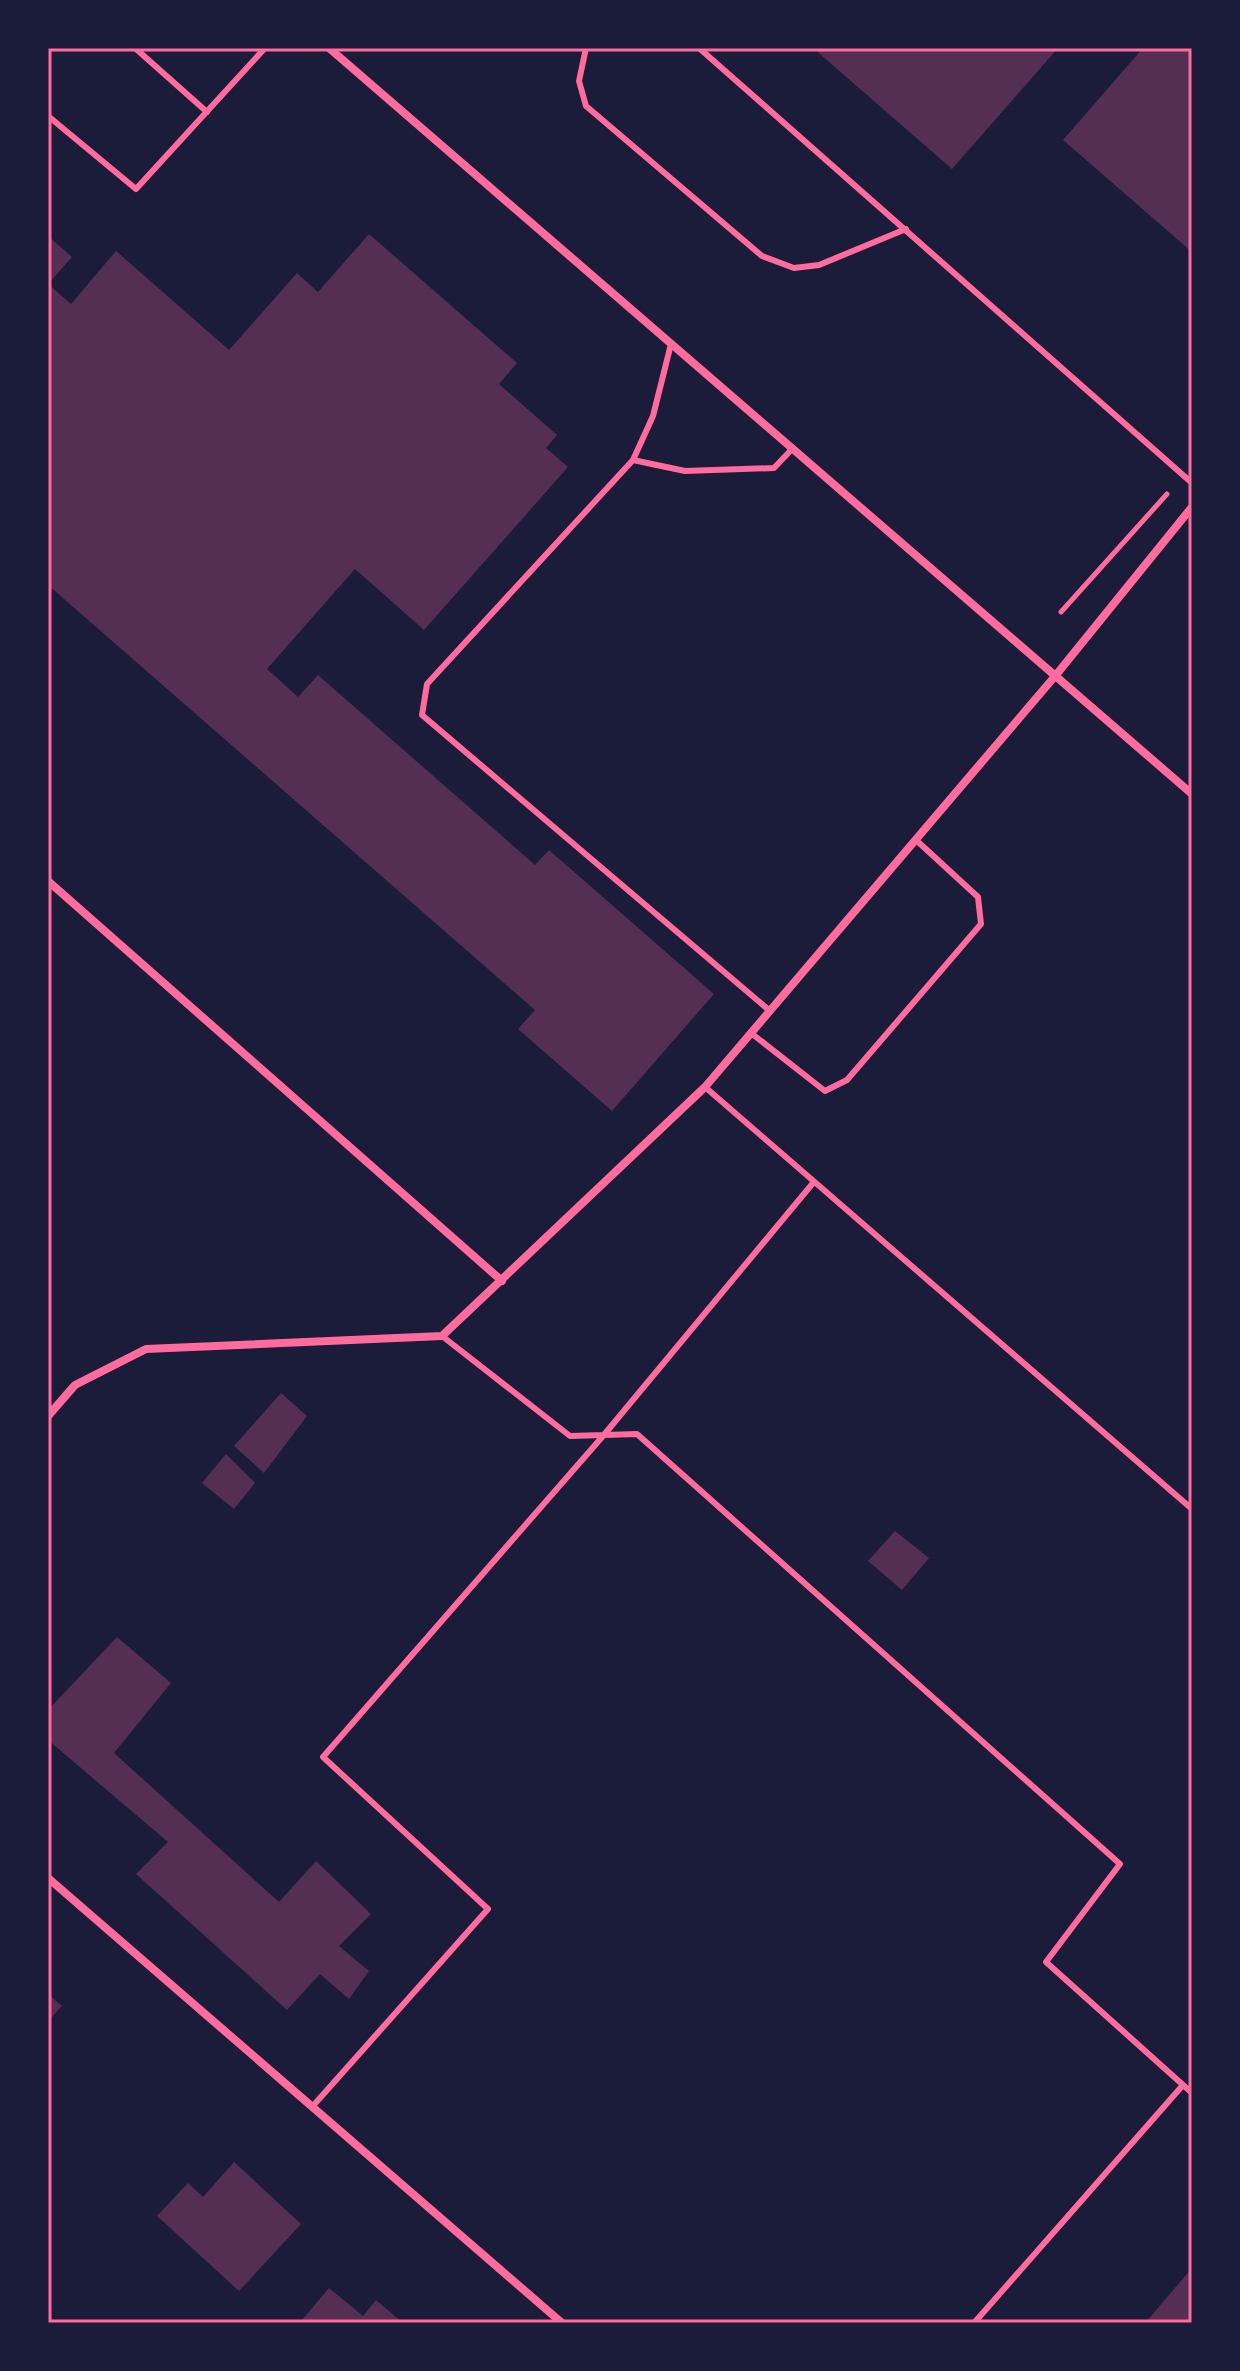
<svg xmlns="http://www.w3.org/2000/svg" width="1240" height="2371" viewBox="0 0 1240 2371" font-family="Karla,sans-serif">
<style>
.building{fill:#542f53}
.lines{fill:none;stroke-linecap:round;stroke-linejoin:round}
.path{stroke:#ff6b9d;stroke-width:5}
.service{stroke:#ff6b9d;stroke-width:6}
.minor{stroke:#ff6b9d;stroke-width:8}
.neatline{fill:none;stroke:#ff6b9d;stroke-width:3}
</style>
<rect width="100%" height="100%" fill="#1b1b3a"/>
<path class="building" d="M813 48H1058L952 169Z
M1143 48H1192V252L1063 140Z
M369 234 517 363 499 384 557 435 546 448 568 467 424 630 355 569 267 669 298 697 318 675 535 865 549 850 714 994 612 1111 518 1029 535 1010 48 585V236L72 257 48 284 71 304 116 251 229 350 297 273 318 292Z
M281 1393 307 1416 264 1473 234 1446Z
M226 1454 255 1483 234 1509 202 1483Z
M895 1531 929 1558 902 1590 868 1561Z
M117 1637 171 1683 114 1753 279 1902 316 1861 371 1914 339 1946 369 1971 349 1999 320 1974 287 2010 136 1874 168 1842 48 1740V1710Z
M48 1994 62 2006 48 2021Z
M234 2162 301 2224 239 2291 157 2216 188 2183 203 2197Z
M1192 2268V2323H1145Z
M329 2288 363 2316 376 2300 403 2323H303L301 2321Z"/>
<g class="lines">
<path class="path" d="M1061 612 1167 494"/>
<path class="service" d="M135 48 207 112
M586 48 579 81 586 106 762 256 794 268 819 265 906 229
M699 48 1192 483
M48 116 136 189 265 48
M671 344 653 416 633 460 427 684 422 715 770 1011
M633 460 685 471 774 468 793 448
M751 1033 825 1091 847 1080 981 924 978 897 916 840
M705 1087 1192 1509
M442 1336 570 1436 637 1434 1120 1864 1046 1962 1192 2093
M312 2107 488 1909 323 1757 603 1436 813 1183
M974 2323 1183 2085"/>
<path class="minor" d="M329 48 1192 794
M48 881 502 1281
M48 1416 75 1385 146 1349 442 1336 705 1087 1056 675 1192 507
M48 1878 562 2323"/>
</g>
<rect width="1240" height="2371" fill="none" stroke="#1b1b3a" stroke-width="100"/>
<rect x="50" y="50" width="1140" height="2271" class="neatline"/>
</svg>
